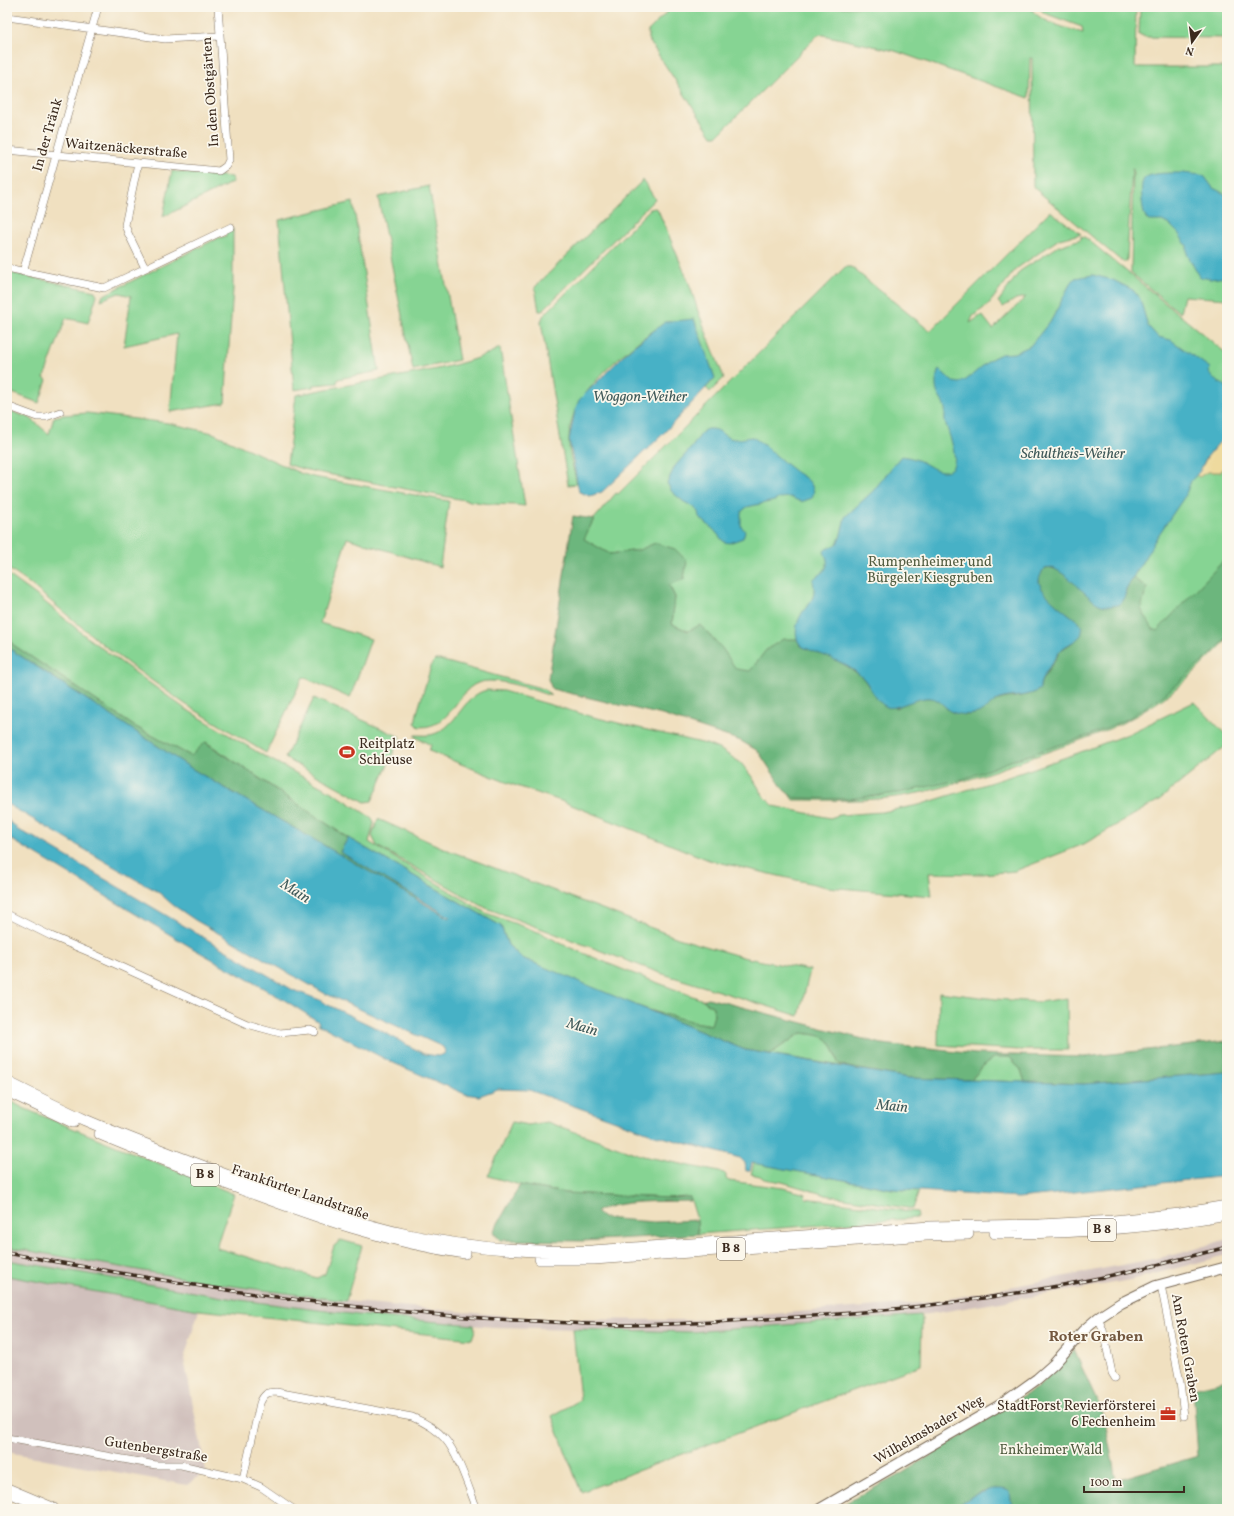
<svg xmlns="http://www.w3.org/2000/svg" width="1234" height="1516" viewBox="0 0 1234 1516" font-family="Vollkorn,serif">
<style>
.industrial{fill:#d0c0bc}
.green{fill:#86d493;stroke:#607f58}
.forest{fill:#6cb67d;stroke:#54704e}
.sand{fill:#eeda9e;stroke:#94825e}
.water{fill:#47b1c6;stroke:#416e72}
.lines{fill:none;stroke-linecap:round;stroke-linejoin:round}
.street-casing{stroke:#7a6a57;stroke-width:8}
.secondary-casing{stroke:#7a6a57;stroke-width:12}
.primary-casing{stroke:#7a6a57;stroke-width:12}
.highway-casing{stroke:#7a6a57;stroke-width:14}
.street{stroke:#fff;stroke-width:7}
.secondary{stroke:#fff;stroke-width:10}
.primary{stroke:#fff;stroke-width:11}
.highway{stroke:#fff;stroke-width:13}
.rail-casing{stroke:#3b2a1e;stroke-width:3.5}
.rail{stroke:#fbf7ec;stroke-width:2;stroke-dasharray:6;stroke-linecap:butt}
.labels{text-anchor:middle;dominant-baseline:central;stroke-width:3.5;stroke-linejoin:round;paint-order:stroke}
.shield{fill:#fbf7ec;stroke:#75685c;stroke-width:1}
.shield-label{font-size:13px;font-weight:bold;fill:#3b2a1e}
.street-label{font-size:14px;fill:#3b2a1e;stroke:#fbf7ec}
.park-label{font-size:14px;fill:#525d41;stroke:#fbf7ec}
.poi-label{font-size:14px;fill:#3b2a1e;stroke:#fbf7ec;text-anchor:start}
.water-label{font-size:15px;font-style:italic;fill:#3f5959;stroke:#fbf7ec}
.neighbourhood-label{font-size:15px;font-weight:bold;fill:#735840;stroke:#fbf7ec}
</style>
<rect width="100%" height="100%" fill="#fbf7ec"/>
<filter id="ink" filterUnits="userSpaceOnUse"><feTurbulence type="fractalNoise" baseFrequency=".025" numOctaves="2"/><feDisplacementMap in="SourceGraphic" scale="8" xChannelSelector="R" yChannelSelector="G"/><feConvolveMatrix kernelMatrix="1 2 1 2 8 2 1 2 1" color-interpolation-filters="sRGB"/></filter>
<filter id="wash" filterUnits="userSpaceOnUse"><feTurbulence type="fractalNoise" baseFrequency=".012" numOctaves="4" result="noise"/><feDisplacementMap in="SourceGraphic" scale="16" xChannelSelector="R" yChannelSelector="G"/><feGaussianBlur stdDeviation="0.9" result="paint"/><feColorMatrix in="noise" values="0 0 0 0 0 0 0 0 0 0 0 0 0 0 0 0 0 1.4 0 .05"/><feComposite in="paint" operator="in"/></filter>
<g filter="url(#wash)">
<rect width="100%" height="100%" fill="#f0e0c0"/>
<path class="industrial" d="M1227 1239V1255L1131 1280 929 1314 691 1332 493 1327 358 1315 240 1300 7 1260V1247L218 1284 346 1301 541 1319 691 1320 933 1302 1178 1254Z
M7 1276 199 1310 184 1359 206 1471 187 1485 7 1452Z"/>
<path class="green" d="M672 7H1031C1035 21 1070 29 1083 33L1082 27 1044 13 1038 7H1136L1135 67H1227V299L1184 296 1180 313 1131 273 1133 169H1132L1127 259 1125 262 1120 260 1033 187 1032 58H1030L1029 98 895 51 819 34 717 136H712L648 39V31Z
M1140 7H1227V38L1145 37 1139 34Z
M172 171 232 177 233 182 163 217Z
M643 180 655 199 542 311H539L535 287Z
M429 186 459 360 413 370 378 197Z
M353 202 379 371 338 379 337 383 313 385V387L294 390 279 220Z
M655 208 658 210 689 283 698 311 724 378 710 392 706 388 715 378 656 329C630 346 590 381 576 409 572 417 569 430 569 439 568 453 574 470 577 484L568 485 541 322 543 316 650 209Z
M1050 211 1081 234 1059 239 1016 269 988 305 973 316 970 323 982 315 993 329 1026 297 1016 299 1003 307 998 302 1020 271 1059 246 1081 239V236L1086 238 1227 354V640C1202 665 1177 691 1147 709 1116 729 1081 740 1047 752 999 769 952 788 902 796 866 802 829 800 793 800L757 746 688 631 672 624 675 597 669 585 683 579 639 550 610 554 583 539 594 519 616 493 618 494 845 267H851L930 331Z
M233 229V289L225 403 170 412 177 334 124 346 131 296 119 293 101 300 102 296 218 238 226 236 225 233Z
M7 272 95 291 97 295 88 323 66 318 44 378 47 380 39 403 7 391Z
M500 348 525 506C511 504 497 505 482 503 439 496 396 487 353 479 331 474 308 472 287 464L296 395C334 387 373 381 411 374 442 368 472 363 500 348Z
M7 410 30 418 49 434 54 417 63 415 87 413 168 423 213 433 300 473 313 477 449 501 440 567 347 538 320 623 371 639 350 698 303 677 266 753 185 704 130 665 96 639 29 583 7 568Z
M7 574 40 598 89 639 184 708 264 756 337 795 372 818 374 823 369 842 486 913 541 933 566 946 624 970 703 1000 713 1007 714 1015 712 1025C647 1016 582 983 522 958L508 945 501 926 348 838 206 742 191 756 134 726 12 644 9 629 7 627Z
M435 660H440L544 689 551 696C532 690 510 681 490 681 455 680 458 728 419 727L415 723 417 713 432 663Z
M487 690 503 691 589 716 706 744 721 750 741 763 752 777 763 795 774 806 830 818 839 815 882 812 919 805 1005 778 1078 753 1128 734 1194 702 1227 736V745L1159 800 1084 844 1015 871 982 874 929 873 932 896 827 887 709 860 564 802 508 783 429 751 431 745 415 737V735C421 735 428 736 434 734 458 726 463 695 487 690Z
M314 698 400 737 372 801 365 802 285 758Z
M378 819 450 851 678 938 746 958 810 970 799 1016 660 973 486 908 377 846 372 836Z
M939 992 996 999 1039 1002 1067 998 1068 1050H1020L938 1045Z
M801 1033C829 1036 830 1036 838 1063L848 1067 770 1054Z
M995 1057H1010L1021 1070 1025 1082 971 1080 984 1065Z
M7 1099 23 1108 234 1194 218 1241 217 1248 317 1278 325 1274 334 1246 341 1240 362 1246 346 1301 218 1284 7 1247Z
M512 1122 528 1125 547 1122 643 1156 724 1173 726 1175V1179L729 1181 783 1188 806 1194 805 1198 917 1212 918 1218 698 1234 697 1220 690 1197 668 1198 565 1193 520 1185 488 1176Z
M754 1163 893 1189 919 1191 913 1209 826 1195 782 1182 764 1179 760 1176 751 1174Z
M7 1260 240 1300 358 1315 474 1325 475 1330 472 1339 199 1310 7 1276Z
M921 1315 922 1319 921 1365 581 1492 552 1416 580 1400 573 1329 691 1332Z"/>
<path class="forest" d="M573 516 594 519 584 539 610 554 639 550 655 543 675 549 687 561 684 579 669 585 675 597 672 624 688 631 700 625 722 648 736 669 750 671 766 650 783 639H797L800 645 803 647 833 658 850 668 863 678 878 700 896 708C907 702 928 692 940 701 943 703 945 707 948 710 952 713 961 714 966 715 984 715 988 701 1002 699 1015 696 1030 697 1040 689L1041 682 1061 650 1072 643 1079 622C1069 614 1050 601 1043 592 1035 582 1040 562 1055 569 1065 572 1089 596 1099 604L1103 605 1125 596 1126 589 1133 578 1147 587 1141 609 1153 629 1157 631 1227 557V638L1206 659 1164 695 1129 718 1090 735 1011 761 964 779 899 793 849 799 794 798 784 790 758 751 741 741 662 715 552 689 548 679Z
M7 628 9 629 12 644 134 726 191 756 205 742 348 838 340 852 417 897 416 899 194 770 7 647Z
M708 998 882 1044 976 1054 1084 1057 1227 1041V1072L1085 1084 1025 1082 1021 1070 1010 1057H995L984 1065 971 1080 909 1078 848 1067 838 1063C830 1037 829 1036 801 1033L770 1054 745 1050 648 1010 694 1022 711 1025 714 1015 713 1007 703 1000Z
M520 1185 565 1193 668 1198 690 1197V1201C662 1202 620 1199 596 1212L603 1218 654 1222 697 1220 698 1234 583 1241 500 1240 493 1232Z
M1074 1350 1104 1416 1116 1480 1198 1456 1193 1388 1227 1380V1509H1012L1010 1493 982 1491 952 1509H834L901 1474 1038 1387Z"/>
<path class="sand" d="M1227 435V461L1221 472H1207L1199 477 1196 475C1201 470 1203 465 1206 459 1211 450 1219 442 1227 435Z"/>
<path class="water" d="M1183 173 1201 175 1205 177 1213 188 1227 195V277L1210 279 1200 277 1195 269 1187 254V246L1178 233 1170 225 1162 221H1149C1143 217 1143 208 1142 201 1142 195 1140 184 1144 179 1149 172 1174 173 1183 173Z
M1093 275 1113 280 1133 290 1140 299 1148 326 1158 337 1171 340 1210 368 1209 371C1211 381 1219 381 1227 387V435L1217 445 1206 458 1200 471 1191 481 1185 496 1157 537 1126 589 1125 596 1120 604C1113 607 1104 607 1097 603 1087 598 1050 553 1042 572 1041 575 1039 578 1039 581 1040 594 1069 614 1079 622 1090 639 1069 641 1060 651 1057 655 1042 677 1041 682 1040 684 1040 686 1040 689 1029 698 1013 695 1000 699 993 701 989 708 982 711 976 715 966 715 959 714 943 712 943 696 925 698 914 699 895 710 887 707 875 702 871 686 862 677 845 661 823 656 803 647 791 639 797 618 805 609 807 606 811 603 812 599 815 593 814 587 813 580 817 574 827 572 827 564 828 559 825 556 824 551L826 549 836 545 840 538 845 517 873 491 901 456C909 457 917 459 924 463 931 467 936 471 944 471 966 471 947 431 945 421 944 417 946 413 945 409 944 402 939 398 937 392 935 385 936 376 939 369L953 382 960 383 966 380 991 359 1001 354 1014 353 1030 346 1052 319 1069 286 1075 278Z
M694 319 715 378 662 435 602 492 590 496 579 492 569 440 575 410 579 400 631 348 665 322Z
M707 429C722 428 720 435 730 438 737 441 746 437 753 437 768 447 781 461 796 472 802 476 809 479 812 486 815 491 813 494 812 498L801 502 790 497 780 498 774 501 747 507 741 512V526L745 531 743 538 729 543 724 542 714 530 699 517 698 512 694 507 684 502 672 492 667 483 675 466 692 447 703 431Z
M7 647 194 770 449 918 450 917 340 852 348 838 501 926 508 945 522 958 745 1050 909 1078 1084 1084 1227 1072V1176L1018 1198 893 1189 752 1163 750 1170 746 1171 745 1163 740 1158 655 1135 529 1090 498 1089 479 1096 465 1094 389 1061 318 1024 319 1022 286 1001 194 949 7 837V819L9 820V822L17 827 16 829 35 838 293 990 320 1000 324 1003 376 1028 424 1054 438 1056 444 1054 445 1051 443 1047 324 993 195 920 173 905 157 891 135 879 7 804Z
M992 1489C999 1489 1005 1488 1010 1492L1012 1509H952L974 1495Z"/>
</g>
<g filter="url(#ink)">
<g class="lines">
<defs>
<path id="street" d="M7 17 165 39 219 36
M7 150 219 171 226 166 229 160 218 7
M138 163 125 225 128 233 145 268
M7 268 104 288 231 227
M23 272 98 7
M7 406 37 417H46L60 412
M7 914 51 936 89 952 247 1024 280 1033 310 1030 315 1032
M1161 1285 1180 1382 1184 1416
M1098 1318 1103 1330 1112 1373 1115 1378
M7 1438 156 1465H181L243 1479 261 1487 293 1509
M243 1479 260 1403C264 1394 267 1392 276 1392L412 1417C424 1422 436 1428 445 1439 458 1454 469 1489 477 1509"/>
<path id="secondary" d="M820 1509 1002 1404 1037 1379 1054 1364 1083 1331 1098 1318 1121 1303 1156 1286 1227 1267"/>
<path id="primary" d="M7 1082C33 1095 59 1108 85 1120 132 1140 181 1158 229 1176 288 1198 346 1222 408 1235 469 1248 530 1253 592 1251L930 1227 1040 1225 1114 1221 1180 1214 1227 1206
M7 1091 73 1122
M100 1134C147 1154 196 1172 244 1190 317 1217 387 1242 465 1253
M995 1233C1073 1233 1150 1228 1227 1214
M540 1259H594L926 1235 968 1234"/>
<path id="highway" d="M7 1490 52 1509"/>
</defs>
<use href="#street" class="street-casing"/>
<use href="#secondary" class="secondary-casing"/>
<use href="#primary" class="primary-casing"/>
<use href="#highway" class="highway-casing"/>
<use href="#street" class="street"/>
<use href="#secondary" class="secondary"/>
<use href="#primary" class="primary"/>
<use href="#highway" class="highway"/>
<defs>
<path id="rail" d="M7 1253C181 1285 357 1313 534 1321 561 1322 588 1325 615 1325 658 1325 702 1323 745 1320 874 1314 1004 1300 1131 1271 1163 1264 1195 1255 1227 1247"/>
</defs>
<use href="#rail" class="rail-casing"/>
<use href="#rail" class="rail"/>
</g>
</g>
<defs>
<symbol id="stadium-bare" viewBox="-9 -9 18 18"><path d="M0-5a6.5 5 0 1 0 0 10a6.5 5 0 1 0 0-10ZM-3.5-1.8h7v3.6h-7Z" fill="#c8321e" stroke="#fbf7ec" stroke-width="2.5" paint-order="stroke"/></symbol>
<symbol id="office-bare" viewBox="-9 -9 18 18"><path d="M-6-3h4V-5.5h4V-3h4V5H-6ZM-1-4.5V-3h2v-1.5ZM-6 0V1H6V0Z" fill="#c8321e" stroke="#fbf7ec" stroke-width="2.5" paint-order="stroke"/></symbol>
</defs>
<g fill-rule="evenodd">
<use href="#stadium-bare" x="336" y="741" width="22" height="22"/>
<use href="#office-bare" x="1157" y="1403" width="22" height="22"/>
</g>
<g class="labels">
<g class="shield">
<rect x="191" y="1164" width="28" height="22" rx="3"/>
<rect x="1088" y="1219" width="28" height="22" rx="3"/>
<rect x="717" y="1238" width="28" height="22" rx="3"/>
</g>
<g class="shield-label">
<text x="205" y="1175">B 8</text>
<text x="1102" y="1230">B 8</text>
<text x="731" y="1249">B 8</text>
</g>
<g class="street-label">
<text transform="translate(211 92) rotate(-94)">In den Obstgärten</text>
<text transform="translate(48 135) rotate(-74)">In der Tränk</text>
<text transform="translate(126 149) rotate(5)">Waitzenäckerstraße</text>
<text transform="translate(300 1193) rotate(19)">Frankfurter Landstraße</text>
<text transform="translate(1185 1348) rotate(80)">Am Roten Graben</text>
<text transform="translate(929 1430) rotate(-30)">Wilhelmsbader Weg</text>
<text transform="translate(156 1450) rotate(9)">Gutenbergstraße</text>
</g>
<g class="park-label">
<text x="930" y="562">Rumpenheimer und<tspan x="930" dy="16">Bürgeler Kiesgruben</tspan></text>
<text x="1051" y="1450">Enkheimer Wald</text>
</g>
<g class="poi-label">
<text x="359" y="744">Reitplatz<tspan x="359" dy="16">Schleuse</tspan></text>
<text x="1156" y="1406" text-anchor="end">StadtForst Revierförsterei<tspan x="1156" dy="16">6 Fechenheim</tspan></text>
</g>
<g class="water-label">
<text x="640" y="397">Woggon-Weiher</text>
<text x="1073" y="454">Schultheis-Weiher</text>
<text transform="translate(295 892) rotate(32)">Main</text>
<text transform="translate(582 1028) rotate(16)">Main</text>
<text transform="translate(892 1107) rotate(5)">Main</text>
</g>
<g class="neighbourhood-label">
<text x="1096" y="1337">Roter Graben</text>
</g>
</g>
<rect width="1234" height="1516" fill="none" stroke="#fbf7ec" stroke-width="24"/>
<g transform="translate(1192 42) rotate(194)" stroke="#fbf7ec" stroke-width="3" paint-order="stroke">
<path d="M0-3L7 15L0 10L-7 15Z" fill="#3b2a1e"/>
<text y="-6" font-size="11" font-weight="bold" text-anchor="middle" fill="#3b2a1e">N</text>
</g>
<path d="M1084 1486v6h100v-6" fill="none" stroke="#3b2a1e" stroke-width="2"/>
<text x="1090" y="1486" font-size="12" fill="#3b2a1e" stroke="#fbf7ec" stroke-width="3" paint-order="stroke">100 m</text>
</svg>
